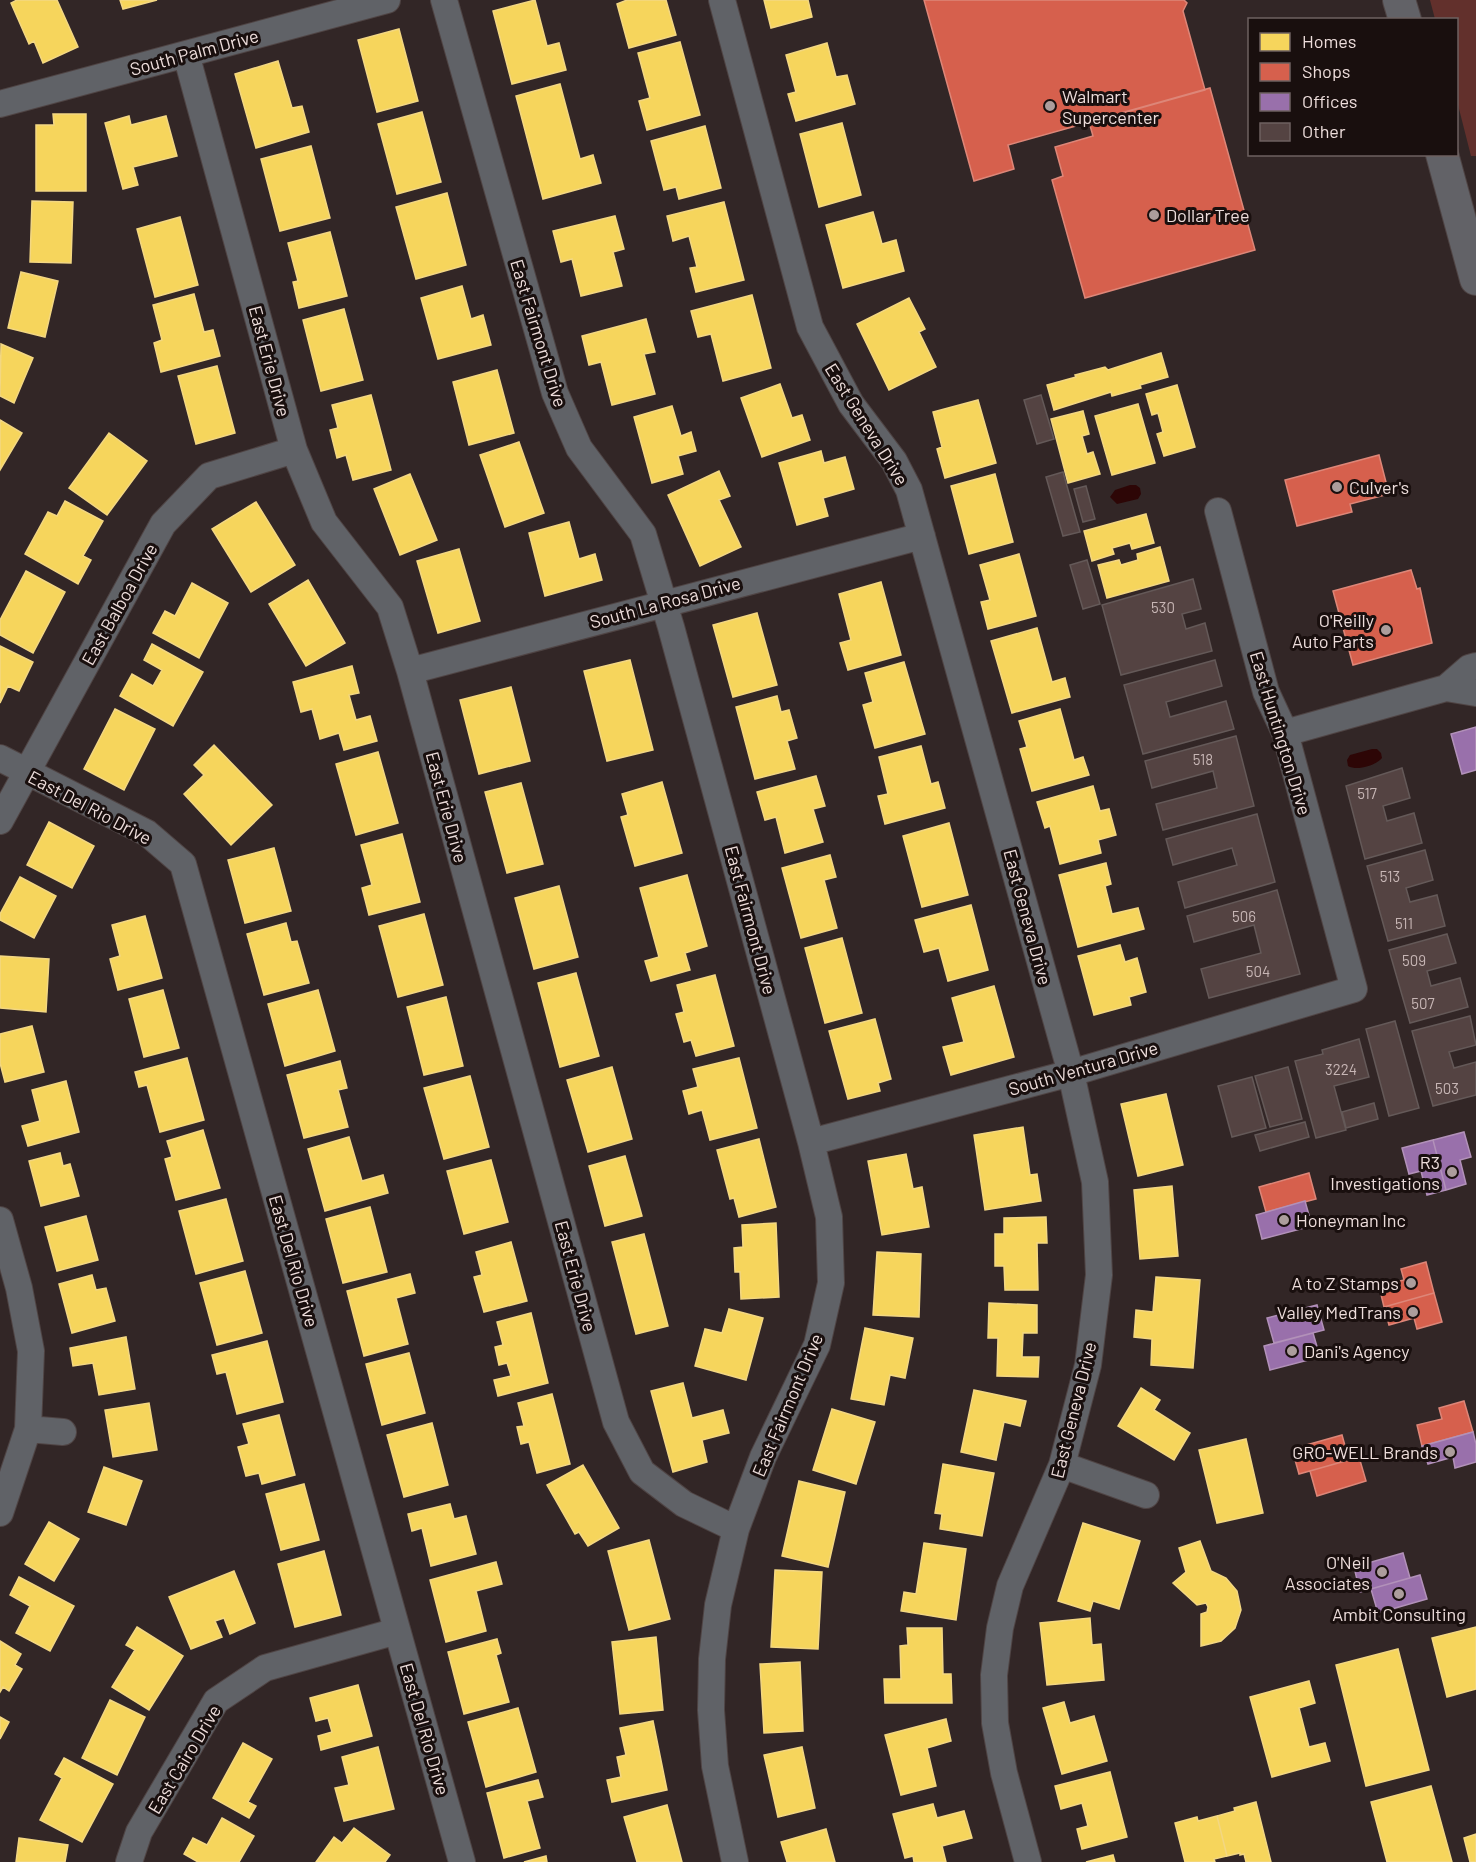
<svg xmlns="http://www.w3.org/2000/svg" width="1476" height="1862" viewBox="0 0 1476 1862" font-family="Barlow,sans-serif">
<style>
.green{fill:#62302c}
.water{fill:#2d0606}
.homes{fill:#f6d55c;stroke:#f3d782;stroke-width:1.5}
.shops{fill:#d6604d;stroke:#dd8678;stroke-width:1.5}
.offices{fill:#9970ab;stroke:#b291b9;stroke-width:1.5}
.building{fill:#544342;stroke:#645958;stroke-width:1.5}
.lines{fill:none;stroke-linecap:round;stroke-linejoin:round}
.minor-casing{stroke:#4f4444;stroke-width:28}
.major-casing{stroke:#4f4444;stroke-width:34}
.minor{stroke:#606267;stroke-width:26}
.major{stroke:#626267;stroke-width:32}
.poi-dot{fill:#ac9d9c;stroke:#190f0e;stroke-width:2}
.labels{text-anchor:middle;dominant-baseline:central;stroke-width:6;stroke-linejoin:round;paint-order:stroke}
.number-label{font-size:15px;fill:#c7b6b5}
.street-label{font-size:18px;fill:#eddddb;stroke:#190f0e}
.poi-label{font-size:18px;fill:#eddddb;stroke:#190f0e;text-anchor:end}
</style>
<rect width="100%" height="100%" fill="#322626"/>
<path class="green" d="M1430 0H1476V156H1471L1457 101 1456 20 1435 19Z"/>
<path class="water" d="M1130 485H1136L1140 488 1141 494 1138 499 1117 504 1110 497 1115 490Z
M1372 749H1377L1381 753 1382 758C1375 766 1357 771 1348 766L1347 760 1350 755Z"/>
<path class="homes" d="M17 0H57L78 47 43 63 34 41 29 44 11 3Z
M120 0H157L123 9Z
M535 0 547 46 559 43 566 70 512 84 493 11Z
M627 0H666L676 35 629 48 617 4Z
M764 0H808L812 17 771 28Z
M399 29 418 101 377 112 358 40Z
M680 42 700 115 647 130 639 101 650 98 638 53Z
M827 43 836 77 847 75 855 104 796 121 788 94 796 92 786 55Z
M278 61 292 108 302 106 309 132 256 148 235 74Z
M560 84 580 159 593 155 601 183 543 199 516 96Z
M422 112 441 182 397 194 378 124Z
M53 114H86V191H36V125H54Z
M129 116 131 125 166 116 177 156 133 167 138 185 123 189 105 123Z
M842 123 861 195 819 207 800 134Z
M705 126 721 188 679 199 676 187 664 190 651 141Z
M311 146 330 218 280 231 261 159Z
M447 193 466 265 416 279 396 207Z
M32 201 73 202 71 263 30 262Z
M724 202 744 280 696 292 690 268 697 267 689 236 673 241 667 216Z
M873 212 882 244 896 240 904 271 843 288 826 225Z
M615 216 624 249 613 252 622 286 581 296 572 259 561 262 553 231Z
M180 217 198 285 155 297 137 229Z
M330 232 347 296 299 308 293 282 298 281 288 243Z
M21 272 58 281 45 337 8 328Z
M462 286 471 319 483 315 491 345 438 359 421 298Z
M194 294 204 332 213 330 220 356 161 372 154 343 162 340 153 305Z
M752 295 771 368 723 381 711 334 698 337 691 311Z
M909 298 925 329 919 332 936 367 889 390 857 324Z
M344 309 363 380 321 391 303 320Z
M646 319 655 352 644 354 655 394 612 405 601 362 589 365 582 336Z
M1 344 33 358 14 403 0 396Z
M1161 353 1168 377 1140 385 1141 388 1112 396 1111 392 1054 410 1047 385 1076 377 1075 375 1105 367 1108 370Z
M217 366 235 433 196 444 178 376Z
M497 370 514 433 469 445 453 382Z
M780 384 792 418 802 415 810 440 762 457 741 398Z
M1177 385 1195 447 1164 456 1157 434 1163 432 1158 413 1152 415 1146 394Z
M371 395 391 470 353 480 346 455 337 458 330 430 338 428 332 405Z
M978 400 996 463 945 478 937 449 942 447 933 412Z
M1138 404 1155 463 1112 475 1095 416Z
M672 406 681 436 691 432 696 451 678 456 683 474 652 483 634 417Z
M1083 411 1089 434 1082 436 1087 454 1093 452 1100 474 1068 483 1051 419Z
M0 420 22 433 0 470Z
M109 433 147 461 107 515 69 488Z
M519 442 544 513 505 527 480 455Z
M821 451 824 463 845 457 854 489 823 498 828 516 797 525 779 463Z
M719 471 730 496 719 500 741 547 700 566 668 495Z
M410 474 437 540 400 555 374 489Z
M995 474 1013 542 969 554 951 486Z
M65 501 103 521 83 556 91 560 78 584 25 554 48 512 57 516Z
M256 502 295 565 251 592 212 529Z
M1146 514 1154 543 1132 549 1130 543 1112 548 1114 554 1092 561 1084 531Z
M569 522 579 559 595 554 602 580 545 596 529 533Z
M1160 547 1169 581 1107 598 1098 565 1119 560 1121 565 1138 560 1137 554Z
M459 549 480 621 438 633 417 561Z
M1019 554 1036 616 988 629 981 602 990 600 980 565Z
M26 571 65 592 33 653 0 635V620Z
M308 580 345 643 306 666 269 604Z
M881 582 901 655 848 670 840 643 851 640 839 594Z
M192 583 228 603 199 658 153 633 165 611 175 616Z
M757 613 777 685 733 697 713 625Z
M1037 628 1052 682 1065 678 1070 697 1012 713 991 641Z
M152 644 203 672 173 726 120 696 132 674 153 686 162 670 144 660Z
M0 646 33 662 19 691 8 686 0 703Z
M630 660 653 750 607 761 584 671Z
M904 662 925 734 875 748 863 705 873 702 865 673Z
M352 666 359 693 349 695 356 720 370 716 377 741 344 750 339 733 320 739 312 709 301 712 293 682Z
M511 687 530 761 479 774 460 700Z
M777 696 781 712 789 710 797 738 787 741 795 769 755 779 736 707Z
M115 709 155 729 124 790 84 769Z
M1060 709 1074 760 1083 757 1089 775 1032 791 1020 749 1027 747 1019 721Z
M214 745 272 805 231 845 184 794 204 775 194 765Z
M921 746 931 784 938 782 945 808 885 824 878 796 888 794 879 757Z
M378 752 398 823 356 835 336 764Z
M816 776 825 806 813 809 823 842 785 853 776 817 765 820 757 792Z
M662 782 682 853 635 866 621 817 628 815 622 794Z
M521 783 543 864 507 873 485 792Z
M1093 786 1100 811 1109 809 1116 835 1098 840 1101 853 1060 864 1050 826 1045 828 1037 802Z
M49 822 94 846 72 888 27 865Z
M949 823 968 895 922 907 903 836Z
M402 834 420 902 369 915 362 888 372 885 361 845Z
M274 848 291 911 245 923 228 860Z
M830 855 836 877 824 880 837 928 801 938 782 868Z
M1106 863 1111 884 1105 886 1112 914 1138 908 1144 929 1078 947 1059 875Z
M687 875 707 946 685 953 690 970 651 981 645 961 659 957 640 888Z
M20 877 56 896 34 938 0 920V914Z
M559 886 578 957 534 969 515 898Z
M971 905 988 970 948 981 939 948 924 952 915 920Z
M424 914 443 985 398 997 379 926Z
M145 916 162 978 118 990 110 959 120 956 112 925Z
M286 923 291 942 297 941 309 983 264 995 247 934Z
M842 938 862 1013 825 1023 805 948Z
M1120 945 1125 962 1137 958 1146 992 1129 997 1131 1005 1094 1015 1078 956Z
M0 956 49 959 46 1012 0 1008Z
M576 973 599 1056 560 1067 538 983Z
M715 975 734 1046 696 1056 691 1040 684 1042 676 1014 684 1012 677 985Z
M994 986 1014 1057 951 1075 943 1047 964 1042 952 998Z
M163 990 179 1048 144 1057 129 999Z
M318 990 335 1051 285 1066 268 1004Z
M446 997 463 1066 424 1075 407 1007Z
M875 1019 891 1079 878 1083 880 1091 848 1099 829 1031Z
M32 1026 44 1072 5 1082 0 1063V1034Z
M187 1058 204 1120 160 1132 147 1085 139 1087 135 1072Z
M739 1058 757 1128 710 1140 702 1110 689 1114 683 1091 698 1087 693 1069Z
M340 1061 347 1088 338 1090 348 1127 304 1138 287 1075Z
M612 1067 632 1139 588 1152 567 1080Z
M470 1076 489 1147 444 1159 424 1088Z
M66 1081 79 1132 28 1146 22 1126 40 1121 32 1090Z
M1166 1094 1183 1165 1138 1176 1121 1104Z
M1023 1127 1030 1175 1037 1174 1041 1201 985 1210 974 1135Z
M203 1130 220 1188 176 1200 165 1159 172 1157 167 1141Z
M349 1137 362 1181 383 1175 388 1193 325 1211 308 1149Z
M759 1139 776 1207 739 1217 734 1198 730 1199 717 1150Z
M60 1153 63 1166 70 1164 79 1196 41 1206 29 1161Z
M906 1154 913 1189 922 1187 929 1227 882 1235 868 1161Z
M625 1156 642 1216 605 1226 589 1166Z
M491 1160 508 1222 464 1234 447 1171Z
M1172 1186 1178 1256 1140 1259 1134 1190Z
M226 1199 243 1261 196 1274 179 1211Z
M370 1207 387 1272 343 1283 326 1219Z
M86 1216 98 1260 57 1271 45 1227Z
M1046 1217 1047 1243H1037L1038 1290H1005L1004 1266H995V1234H1004V1218Z
M776 1223 779 1297 741 1299 740 1272H735L734 1248 743 1247 742 1225Z
M644 1234 668 1326 636 1334 612 1242Z
M511 1242 527 1301 484 1312 474 1277 482 1275 476 1252Z
M877 1252 921 1254 919 1317 873 1315Z
M245 1271 262 1333 217 1345 200 1283Z
M410 1274 415 1293 396 1298 408 1344 364 1356 347 1291Z
M92 1275 96 1290 106 1288 115 1321 72 1333 59 1284Z
M1156 1277 1200 1280 1193 1368 1151 1365 1152 1339 1134 1337 1136 1310 1153 1312Z
M989 1303 1037 1305V1333H1023L1022 1357H1039L1038 1377 997 1376 998 1338H988Z
M729 1309 763 1318 746 1380 695 1366 705 1329 722 1333Z
M531 1313 548 1383 498 1396 494 1380 511 1376 507 1363 499 1365 495 1347 503 1345 497 1322Z
M865 1328 913 1338 905 1378 890 1375 884 1405 851 1399Z
M126 1337 135 1389 99 1395 93 1363 73 1366 70 1348Z
M267 1341 283 1402 237 1414 226 1372 217 1374 212 1355Z
M409 1353 425 1413 382 1425 366 1364Z
M683 1383 692 1418 723 1410 729 1433 702 1440 707 1462 673 1472 651 1391Z
M1141 1388 1160 1400 1154 1410 1190 1433 1174 1460 1118 1426Z
M974 1390 1026 1401 1020 1426 1004 1422 996 1460 961 1452Z
M552 1394 570 1464 537 1473 529 1442 521 1444 517 1427 524 1426 518 1403Z
M149 1403 157 1450 113 1457 105 1410Z
M832 1409 875 1422 856 1484 813 1470Z
M279 1415 295 1475 262 1484 259 1473 246 1476 238 1447 249 1444 243 1424Z
M432 1423 448 1485 404 1497 387 1435Z
M1246 1439 1263 1513 1217 1523 1199 1450Z
M943 1464 994 1473 982 1536 940 1529 942 1514 935 1513Z
M583 1465 619 1528 588 1546 579 1532 575 1534 547 1485Z
M104 1467 142 1481 126 1525 88 1512Z
M799 1481 845 1492 828 1567 782 1556Z
M304 1484 319 1540 281 1550 266 1494Z
M450 1504 454 1519 466 1516 476 1554 431 1566 422 1528 412 1531 408 1514Z
M49 1522 79 1539 54 1581 25 1564Z
M1083 1523 1140 1541 1119 1609 1093 1601 1090 1611 1058 1601Z
M649 1540 670 1619 629 1630 608 1551Z
M1200 1541 1211 1571 1226 1578 1237 1591 1241 1610 1235 1628 1221 1641 1201 1646V1614L1207 1612 1208 1607 1206 1603 1197 1605 1173 1583 1186 1572 1179 1548Z
M924 1543 966 1549 956 1620 901 1611 904 1592 916 1594Z
M324 1551 341 1615 295 1627 278 1564Z
M496 1562 502 1584 476 1591 486 1631 446 1642 430 1580Z
M775 1570 822 1572 818 1649 771 1647Z
M234 1571 255 1623 230 1634 224 1618 215 1621 222 1637 191 1649 169 1597Z
M19 1577 74 1606 50 1651 16 1633 30 1606 10 1595Z
M1090 1618 1092 1645 1101 1644 1104 1680 1047 1685 1040 1623Z
M137 1627 183 1656 149 1710 112 1687 135 1650 126 1645Z
M1476 1627V1689L1447 1697 1432 1638Z
M907 1628H942L943 1674H951L952 1703H885L884 1679H901L900 1646 908 1645Z
M656 1637 663 1710 620 1714 612 1642Z
M497 1639 501 1653 496 1655 509 1702 464 1714 448 1652Z
M0 1641 21 1654 15 1665 22 1669 9 1691 3 1687 0 1692Z
M1398 1649 1429 1770 1366 1786 1336 1665Z
M800 1662 803 1731 764 1733 760 1664Z
M1309 1681 1315 1703 1299 1708 1309 1747 1325 1743 1330 1761 1272 1777 1250 1697Z
M358 1685 372 1736 321 1750 318 1736 332 1732 328 1718 316 1721 310 1698Z
M110 1700 145 1717 117 1775 82 1758Z
M1064 1702 1070 1723 1094 1716 1107 1761 1062 1774 1043 1708Z
M518 1708 536 1772 486 1787 468 1722Z
M0 1717 9 1722 0 1739Z
M946 1719 951 1741 927 1748 936 1786 901 1795 885 1735Z
M653 1721 667 1790 612 1802 607 1780 621 1777 617 1757 626 1755 620 1728Z
M243 1743 272 1759 248 1802 256 1806 249 1818 213 1798Z
M378 1747 394 1809 344 1821 335 1788 349 1785 342 1757Z
M802 1747 815 1808 778 1817 764 1755Z
M64 1758 113 1784 82 1842 40 1820 62 1778 55 1774Z
M1110 1772 1127 1837 1082 1849 1077 1829 1088 1826 1082 1803 1061 1809 1055 1786Z
M538 1780 543 1797 527 1801 540 1848 504 1858 487 1793Z
M1431 1786 1452 1862H1387L1371 1802Z
M1256 1802 1271 1862H1246L1244 1854 1240 1855V1853L1227 1856 1217 1816 1235 1811 1234 1808Z
M933 1804 937 1818 964 1811 972 1838 942 1846 946 1862H914L913 1856 905 1858 893 1814Z
M667 1805 682 1862H637L624 1817Z
M1217 1816 1227 1856 1214 1859 1215 1862H1185L1175 1823 1197 1817 1198 1821Z
M222 1818 254 1836 239 1862H198L184 1854 193 1838 207 1845Z
M354 1828 390 1855 385 1862H316L334 1837 342 1843Z
M826 1829 835 1862H787L781 1842Z
M1476 1834V1862H1470L1464 1838Z
M19 1838 68 1845 65 1862H16Z
M1113 1855 1115 1862H1086Z
M546 1856 547 1862H524Z"/>
<path class="shops" d="M924 0H1184L1187 3 1183 11 1205 90 1008 145 1014 169 974 181Z
M1210 88 1255 250 1085 298 1052 180 1063 176 1055 147 1093 136 1089 122Z
M1379 455 1389 494 1350 504 1352 512 1297 526 1285 480Z
M1411 570 1417 589 1420 588 1432 643 1353 665 1333 591Z
M1309 1173 1316 1199 1266 1212 1259 1187Z
M1426 1262 1434 1293 1384 1307 1379 1286 1404 1280 1401 1269Z
M1434 1293 1442 1322 1417 1329 1414 1318 1389 1325 1384 1307Z
M1464 1401 1473 1432 1422 1446 1417 1425 1442 1419 1439 1408Z
M1342 1435 1349 1460 1299 1474 1292 1449Z
M1359 1457 1366 1481 1317 1496 1310 1471Z"/>
<path class="offices" d="M1476 727V770L1462 774 1451 734Z
M1464 1132 1471 1157 1460 1160 1466 1184 1446 1190 1433 1140Z
M1433 1140 1446 1190 1427 1195 1421 1171 1409 1174 1402 1148Z
M1305 1201 1312 1226 1262 1239 1256 1215Z
M1317 1305 1324 1330 1274 1343 1267 1318Z
M1313 1333 1320 1357 1270 1370 1264 1346Z
M1473 1432 1476 1444V1462L1455 1468 1453 1457 1428 1464 1422 1446Z
M1403 1553 1410 1578 1360 1592 1354 1567Z
M1420 1575 1427 1599 1378 1613 1371 1589Z"/>
<path class="building" d="M1041 395 1054 439 1037 444 1024 400Z
M1063 472 1080 532 1063 536 1046 477Z
M1086 486 1095 519 1083 522 1074 489Z
M1087 560 1100 604 1083 609 1070 565Z
M1193 579 1201 609 1182 614 1186 629 1205 623 1212 651 1121 675 1102 605Z
M1215 660 1222 686 1166 702 1170 717 1226 701 1234 729 1143 754 1124 685Z
M1236 736 1254 806 1163 830 1156 804 1217 788 1213 771 1152 788 1145 761Z
M1402 768 1410 798 1383 806 1387 821 1414 813 1422 843 1365 859 1346 786Z
M1257 814 1275 882 1185 908 1178 882 1237 865 1232 848 1173 865 1166 839Z
M1425 850 1433 880 1406 888 1410 902 1437 895 1445 926 1388 941 1367 866Z
M1277 890 1300 974 1209 998 1201 969 1261 953 1254 925 1194 942 1187 916Z
M1447 934 1456 963 1427 971 1431 986 1460 978 1468 1007 1410 1023 1389 950Z
M1470 1016 1476 1045 1449 1052 1454 1068 1476 1062V1095L1433 1106 1412 1031Z
M1395 1021 1419 1108 1389 1116 1366 1029Z
M1359 1039 1369 1077 1334 1086 1346 1130 1316 1138 1295 1061 1323 1054 1322 1050Z
M1288 1067 1302 1119 1270 1127 1255 1076Z
M1252 1077 1266 1128 1232 1137 1218 1086Z
M1374 1103 1378 1119 1346 1128 1342 1112Z
M1305 1122 1309 1137 1260 1151 1255 1135Z"/>
<g class="lines">
<defs>
<path id="minor" d="M444 0 555 393 579 448 643 534 671 627 811 1142 829 1217 831 1283 817 1345 763 1457 736 1529 718 1605 712 1659 711 1710 715 1766 735 1862
M722 0 810 327 851 404 894 461 909 490 1071 1073 1095 1182 1099 1275 1088 1365 1062 1465 1010 1586 1000 1628 994 1675 995 1723 1004 1773 1028 1862
M186 54 294 450 324 522 390 607 410 671 616 1422 642 1472 684 1504 736 1529
M0 104 387 0
M410 671 922 536
M1446 688 1469 668 1476 666
M1285 733 1446 688 1476 693
M0 758 147 833 183 864 462 1862
M0 821 163 524 209 476 294 450
M811 1142 1071 1073 1354 989 1285 733 1266 692 1218 511
M0 1220 19 1288 31 1351 28 1429 0 1513
M28 1429 63 1432
M1062 1465 1146 1495
M129 1862 139 1832 216 1701 265 1668 397 1631"/>
<path id="major" d="M1399 0 1405 20
M1442 154 1476 279"/>
</defs>
<use href="#minor" class="minor-casing"/>
<use href="#major" class="major-casing"/>
<use href="#minor" class="minor"/>
<use href="#major" class="major"/>
</g>
<g class="poi-dot">
<circle cx="1050" cy="106" r="6"/>
<circle cx="1154" cy="215" r="6"/>
<circle cx="1337" cy="487" r="6"/>
<circle cx="1386" cy="630" r="6"/>
<circle cx="1452" cy="1172" r="6"/>
<circle cx="1284" cy="1220" r="6"/>
<circle cx="1411" cy="1283" r="6"/>
<circle cx="1413" cy="1312" r="6"/>
<circle cx="1292" cy="1351" r="6"/>
<circle cx="1450" cy="1452" r="6"/>
<circle cx="1382" cy="1572" r="6"/>
<circle cx="1399" cy="1594" r="6"/>
</g>
<g class="labels">
<g class="number-label">
<text x="1163" y="607">530</text>
<text x="1203" y="759">518</text>
<text x="1367" y="793">517</text>
<text x="1390" y="876">513</text>
<text x="1244" y="916">506</text>
<text x="1404" y="923">511</text>
<text x="1414" y="960">509</text>
<text x="1258" y="971">504</text>
<text x="1423" y="1003">507</text>
<text x="1341" y="1069">3224</text>
<text x="1447" y="1088">503</text>
</g>
<g class="street-label">
<text transform="translate(194 52) rotate(-15)">South Palm Drive</text>
<text transform="translate(539 333) rotate(73)">East Fairmont Drive</text>
<text transform="translate(270 361) rotate(75)">East Erie Drive</text>
<text transform="translate(867 424) rotate(58)">East Geneva Drive</text>
<text transform="translate(665 602) rotate(-15)">South La Rosa Drive</text>
<text transform="translate(119 604) rotate(-61)">East Balboa Drive</text>
<text transform="translate(1281 733) rotate(73)">East Huntington Drive</text>
<text transform="translate(90 807) rotate(28)">East Del Rio Drive</text>
<text transform="translate(447 807) rotate(75)">East Erie Drive</text>
<text transform="translate(1028 917) rotate(75)">East Geneva Drive</text>
<text transform="translate(751 920) rotate(75)">East Fairmont Drive</text>
<text transform="translate(1083 1068) rotate(-16)">South Ventura Drive</text>
<text transform="translate(294 1261) rotate(74)">East Del Rio Drive</text>
<text transform="translate(576 1276) rotate(75)">East Erie Drive</text>
<text transform="translate(787 1405) rotate(-67)">East Fairmont Drive</text>
<text transform="translate(1073 1410) rotate(-76)">East Geneva Drive</text>
<text transform="translate(425 1729) rotate(74)">East Del Rio Drive</text>
<text transform="translate(184 1759) rotate(-59)">East Cairo Drive</text>
</g>
<g class="poi-label">
<text x="1062" y="96" text-anchor="start">Walmart<tspan x="1062" dy="21">Supercenter</tspan></text>
<text x="1166" y="215" text-anchor="start">Dollar Tree</text>
<text x="1349" y="487" text-anchor="start">Culver's</text>
<text x="1374" y="620">O'Reilly<tspan x="1374" dy="21">Auto Parts</tspan></text>
<text x="1440" y="1162">R3<tspan x="1440" dy="21">Investigations</tspan></text>
<text x="1296" y="1220" text-anchor="start">Honeyman Inc</text>
<text x="1399" y="1283">A to Z Stamps</text>
<text x="1401" y="1312">Valley MedTrans</text>
<text x="1304" y="1351" text-anchor="start">Dani's Agency</text>
<text x="1438" y="1452">GRO-WELL Brands</text>
<text x="1370" y="1562">O'Neil<tspan x="1370" dy="21">Associates</tspan></text>
<text x="1399" y="1614" text-anchor="middle">Ambit Consulting</text>
</g>
</g>
<rect x="1248" y="18" width="210" height="138" fill="#190f0e" stroke="#6e6160" stroke-width="1.5"/>
<rect x="1260" y="33" width="30" height="18" fill="#f6d55c" stroke="#6e6160" stroke-width="1.5"/>
<text x="1302" y="48" font-size="18" fill="#eddddb">Homes</text>
<rect x="1260" y="63" width="30" height="18" fill="#d6604d" stroke="#6e6160" stroke-width="1.5"/>
<text x="1302" y="78" font-size="18" fill="#eddddb">Shops</text>
<rect x="1260" y="93" width="30" height="18" fill="#9970ab" stroke="#6e6160" stroke-width="1.5"/>
<text x="1302" y="108" font-size="18" fill="#eddddb">Offices</text>
<rect x="1260" y="123" width="30" height="18" fill="#544342" stroke="#6e6160" stroke-width="1.5"/>
<text x="1302" y="138" font-size="18" fill="#eddddb">Other</text>
</svg>
